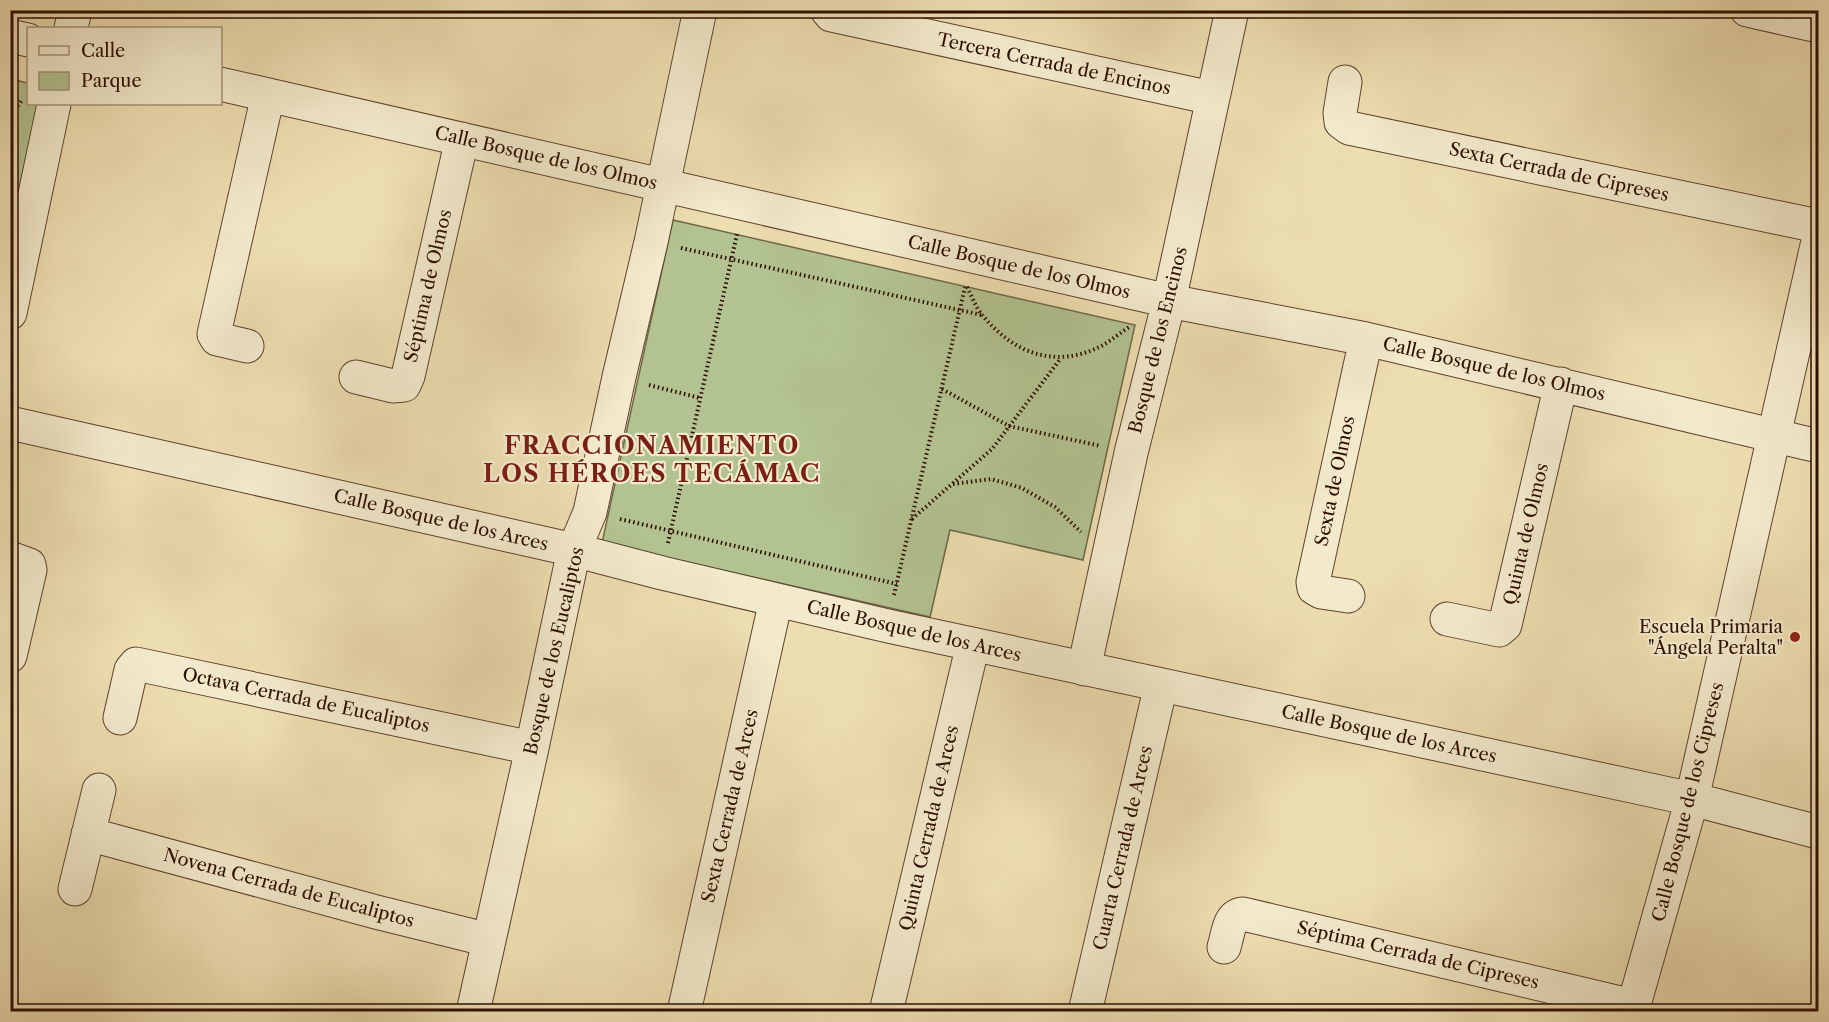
<svg xmlns="http://www.w3.org/2000/svg" width="1829" height="1022" viewBox="0 0 1829 1022" font-family="'Libre Caslon Text',serif">
<style>
.green{fill:#b2c290;stroke:#706848;stroke-width:1.5}
.lines{fill:none;stroke-linecap:round;stroke-linejoin:round}
.minor-casing{stroke:#5d422d;stroke-width:35}
.path{stroke:#2d0e01;stroke-width:4;stroke-dasharray:1.5 3;stroke-linecap:butt}
.minor{stroke:#f3eacc;stroke-width:33}
.poi-dot{fill:#8f2418;stroke:#f3eacc;stroke-width:2}
.labels{text-anchor:middle;dominant-baseline:central;stroke-width:4.5;stroke-linejoin:round;paint-order:stroke}
.street-label{font-size:18px;fill:#2d0e01;stroke:#f3eacc}
.poi-label{font-size:18px;fill:#2d0e01;stroke:#f3eacc;text-anchor:end}
.district-label{font-size:24px;font-weight:bold;letter-spacing:1.5px;fill:#7a1f14;stroke:#f3eacc}
</style>
<rect width="100%" height="100%" fill="#eddeb1"/>
<filter id="stains"><feTurbulence type="fractalNoise" baseFrequency=".00333" numOctaves="4"/><feColorMatrix values="0 0 0 0 .2 0 0 0 0 .09 0 0 0 0 .02 0 0 0 .5 -.17"/></filter>
<radialGradient id="worn" r=".72"><stop offset=".6" stop-color="#630" stop-opacity="0"/><stop offset="1" stop-color="#630" stop-opacity=".3"/></radialGradient>
<path class="green" d="M11 79 28 83V104H38L11 226Z
M673 220 1135 325 1083 560 950 530 930 617 602 543Z"/>
<g class="lines">
<defs>
<path id="minor" d="M827 10 831 15 1212 98
M1747 10 1818 26
M71 28 75 10
M10 36 28 40
M1345 82 1340 113 1341 122 1349 128 1818 226
M220 84 1169 301 1366 339 1818 446
M10 313 54 104
M247 346 217 339 214 334 268 95
M356 377 393 386 404 385 408 376 462 139
M10 423 574 550 662 573 888 626 1692 799 1818 832
M10 558 29 565 30 570 10 656
M1348 596 1321 592 1314 588 1313 582 1366 339
M1447 619 1499 630 1505 625 1561 384
M1084 669 1131 453 1169 301 1232 10
M120 718 131 670 136 664 532 748
M88 834 376 912 489 940
M75 889 99 790
M1224 947C1228 936 1228 915 1243 914L1633 1006
M473 1012 532 748 574 550 590 512 619 377 651 242 700 10
M684 1012 776 600
M886 1012 973 644
M1085 1012 1161 685
M1632 1012 1692 799 1818 241"/>
</defs>
<use href="#minor" class="minor-casing"/>
<path class="path" d="M10 117 22 100
M681 248 982 315
M967 287C972 297 976 308 983 316 1012 351 1051 368 1095 349 1108 344 1119 333 1131 326
M649 385 700 398
M942 389 1009 426 1101 446
M953 484 991 479 1022 488 1055 507 1081 532
M620 519 897 584
M912 519 992 449 1061 358
M668 543 737 234
M894 595 965 287"/>
<use href="#minor" class="minor"/>
</g>
<circle class="poi-dot" cx="1795" cy="637" r="6"/>
<g class="labels">
<g class="street-label">
<text transform="translate(1054 64) rotate(12)">Tercera Cerrada de Encinos</text>
<text transform="translate(546 158) rotate(13)">Calle Bosque de los Olmos</text>
<text transform="translate(1559 172) rotate(12)">Sexta Cerrada de Cipreses</text>
<text transform="translate(1019 267) rotate(13)">Calle Bosque de los Olmos</text>
<text transform="translate(428 286) rotate(-77)">Séptima de Olmos</text>
<text transform="translate(1158 340) rotate(-76)">Bosque de los Encinos</text>
<text transform="translate(1494 369) rotate(13)">Calle Bosque de los Olmos</text>
<text transform="translate(1335 481) rotate(-78)">Sexta de Olmos</text>
<text transform="translate(441 520) rotate(13)">Calle Bosque de los Arces</text>
<text transform="translate(1526 534) rotate(-77)">Quinta de Olmos</text>
<text transform="translate(914 631) rotate(13)">Calle Bosque de los Arces</text>
<text transform="translate(554 651) rotate(-77)">Bosque de los Eucaliptos</text>
<text transform="translate(306 700) rotate(12)">Octava Cerrada de Eucaliptos</text>
<text transform="translate(1389 734) rotate(12)">Calle Bosque de los Arces</text>
<text transform="translate(1688 802) rotate(-76)">Calle Bosque de los Cipreses</text>
<text transform="translate(730 806) rotate(-77)">Sexta Cerrada de Arces</text>
<text transform="translate(929 828) rotate(-77)">Quinta Cerrada de Arces</text>
<text transform="translate(1123 848) rotate(-77)">Cuarta Cerrada de Arces</text>
<text transform="translate(289 888) rotate(15)">Novena Cerrada de Eucaliptos</text>
<text transform="translate(1418 955) rotate(13)">Séptima Cerrada de Cipreses</text>
</g>
<g class="poi-label">
<text x="1783" y="627">Escuela Primaria<tspan x="1783" dy="21">"Ángela Peralta"</tspan></text>
</g>
<g class="district-label">
<text x="652" y="445">FRACCIONAMIENTO<tspan x="652" dy="28">LOS HÉROES TECÁMAC</tspan></text>
</g>
</g>
<rect width="1829" height="1022" fill="none" stroke="#eddeb1" stroke-width="36"/>
<rect x="12" y="12" width="1805" height="998" fill="none" stroke="#2d0e01" stroke-width="3"/>
<rect x="18" y="18" width="1793" height="986" fill="none" stroke="#2d0e01" stroke-width="1.5"/>
<rect x="27" y="27" width="195" height="78" fill="#f3eacc" stroke="#a4927b" stroke-width="1.5"/>
<rect x="39" y="46" width="30" height="9" fill="#f3eacc" stroke="#a4927b" stroke-width="1.5"/>
<text x="81" y="57" font-size="18" fill="#2d0e01">Calle</text>
<rect x="39" y="72" width="30" height="18" fill="#b2c290" stroke="#a4927b" stroke-width="1.5"/>
<text x="81" y="87" font-size="18" fill="#2d0e01">Parque</text>
<rect width="100%" height="100%" filter="url(#stains)"/>
<rect width="100%" height="100%" fill="url(#worn)"/>
</svg>
